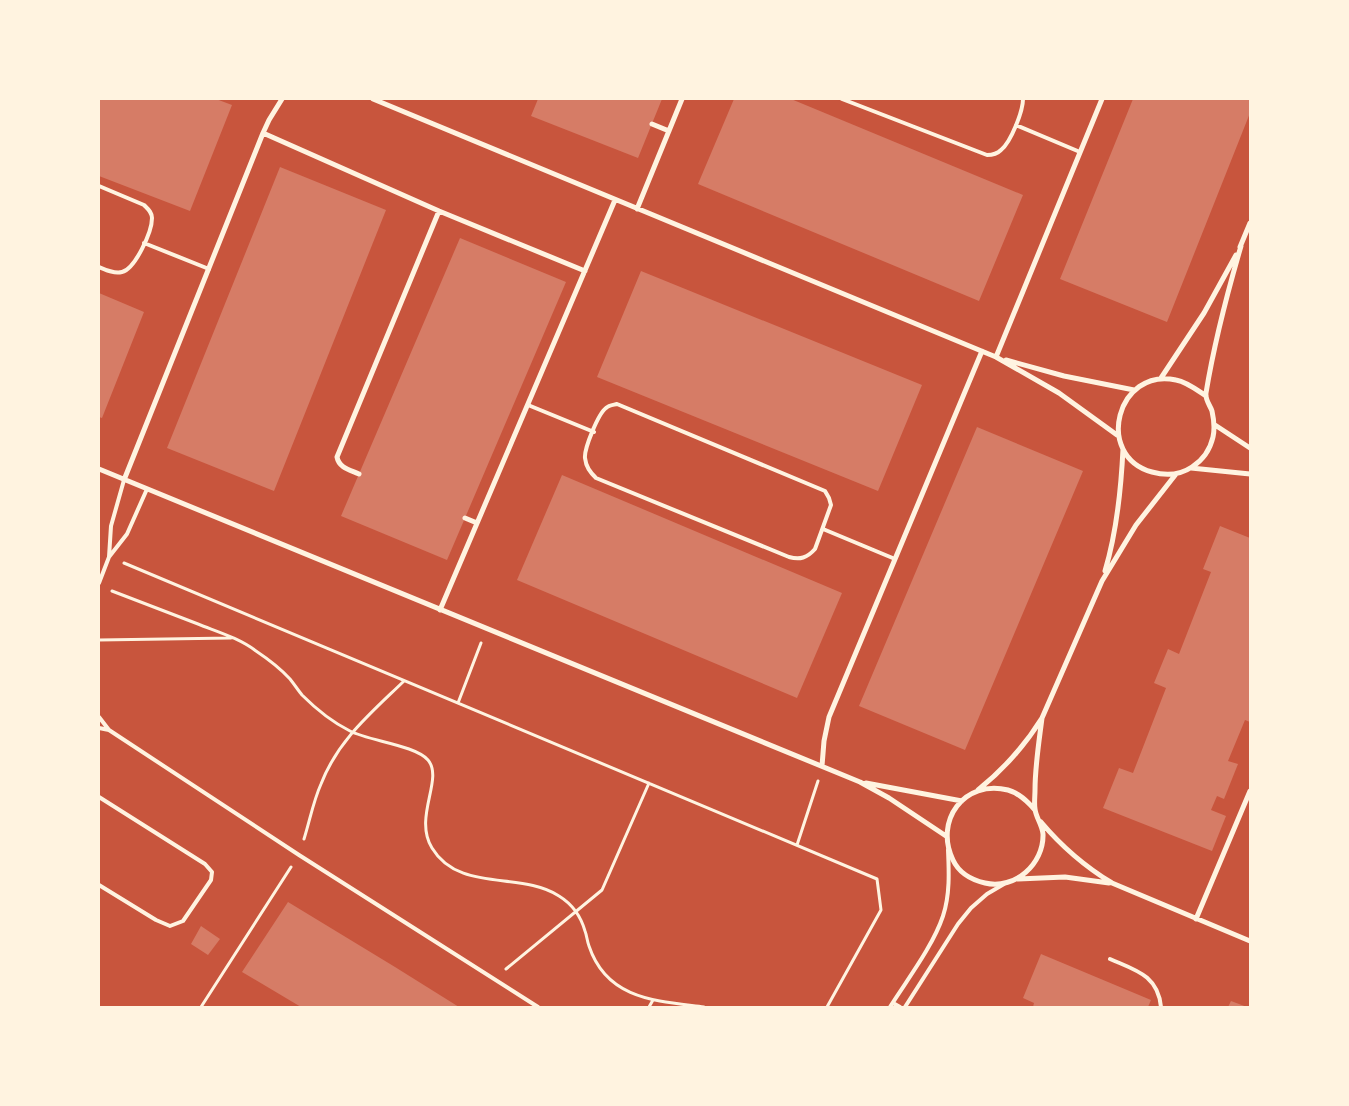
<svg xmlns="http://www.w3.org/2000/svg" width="1349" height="1106" viewBox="0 0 1349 1106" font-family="'Fira Sans Condensed',sans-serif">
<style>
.building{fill:#d67c66}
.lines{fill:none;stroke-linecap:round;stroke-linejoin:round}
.path{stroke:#fff3e0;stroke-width:3}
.service{stroke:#fff3e0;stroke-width:4}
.minor{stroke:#fff3e0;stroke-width:5}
</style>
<rect width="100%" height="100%" fill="#c8553d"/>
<path class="building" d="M99 99H216L232 105 190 211 99 176Z
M538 99H662L638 158 531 116Z
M734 99H791L1023 195 979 301 698 184Z
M1133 99H1250V113L1167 322 1060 279Z
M280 167 386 210 274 491 167 448Z
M460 238 566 282 447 560 341 516Z
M641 271 922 385 878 491 597 377Z
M99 293 144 312 102 418 99 417Z
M977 427 1083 471 965 750 859 706Z
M562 475 842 593 797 698 517 580Z
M1220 526 1250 538V722L1245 720 1228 761 1238 764 1224 799 1217 796 1211 810 1226 816 1212 851 1103 808 1119 768 1133 773 1166 688 1154 683 1168 649 1179 654 1211 572 1203 569Z
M288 902 395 967 459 1007H301L242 972Z
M201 926 220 939 208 955 191 944Z
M1041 954 1151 1000 1148 1007H1033L1034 1003 1023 998Z
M1231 1001 1247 1007H1228Z"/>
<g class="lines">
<path class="path" d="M124 563 877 879 881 910 827 1007
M112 591C141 602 169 613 198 624 218 632 239 638 256 651 268 659 280 668 290 679 294 684 298 690 302 695 316 709 332 722 350 731 369 741 415 745 428 760 444 779 413 817 432 848 459 893 521 871 559 896 572 904 581 917 585 931 587 936 587 941 589 946 607 1000 657 1001 704 1007
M99 640 231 638
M458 703 481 643
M304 839C310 820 313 802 321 784 338 740 371 713 404 681
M797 845 818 781
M506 969 602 890 649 783
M201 1007 291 867
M649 1007 653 1000"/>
<path class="service" d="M842 99 987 155C993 155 997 154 1001 150 1011 142 1023 111 1023 99
M1016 125 1080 152
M99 186 144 205C148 209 152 212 152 218 152 232 135 269 122 272 114 274 106 270 99 267
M144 243 209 269
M617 404 825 491 829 498 831 505 815 549C807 558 800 560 789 557L596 478C590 472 586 467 585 458 584 449 598 414 606 408 609 405 613 405 617 404Z
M528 405 594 432
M823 529 895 559
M109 557 111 526 124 480
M99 583 109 557 127 534 147 489
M99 717 109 730 299 855 538 1007
M99 728 109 730
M99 797 205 864 212 872 211 880 183 921 170 926 156 920 99 885
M1110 959C1135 970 1158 975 1161 1007
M893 1003 900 1007
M890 1007C907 980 933 946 943 916 950 895 949 872 948 850
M905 1007 958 924 971 908 987 894 1004 884"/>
<path class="minor" d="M373 99 996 357 1059 393 1117 435
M652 124 669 131
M263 133 439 211 585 271
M637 209 682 99
M1240 247 1250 223
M996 357 1102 99
M1006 360 1064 376 1134 390
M1161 378 1204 313 1236 255
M1206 396C1197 390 1187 382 1176 380 1117 367 1094 456 1152 472 1166 476 1180 475 1192 467 1203 460 1210 450 1213 437 1215 428 1214 420 1212 411 1210 405 1205 400 1206 393 1214 344 1227 294 1241 246
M1215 425 1250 448
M1191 468 1250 474
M99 469 860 782 889 798 946 836
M359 474C350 470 339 468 337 457L439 211
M124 480 263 133 269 120 282 99
M465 518 477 523
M1105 571C1117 531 1121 491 1123 449
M440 610 615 200
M822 766 824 741 829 717 982 351
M866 783 962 801
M978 790C1004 769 1024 747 1042 718L1102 581 1136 525 1176 474
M1035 810C1027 801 1019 793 1008 790 964 779 934 821 953 860 959 873 972 880 985 883 1015 890 1044 864 1043 834 1042 824 1036 818 1035 809 1034 803 1035 796 1035 790 1035 766 1039 742 1042 718
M1041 822C1062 847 1084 866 1112 883L1250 941
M1018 879 1065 877 1109 883
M1196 919 1250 791"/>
</g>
<rect width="1349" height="1106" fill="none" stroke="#fff3e0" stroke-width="200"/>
</svg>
